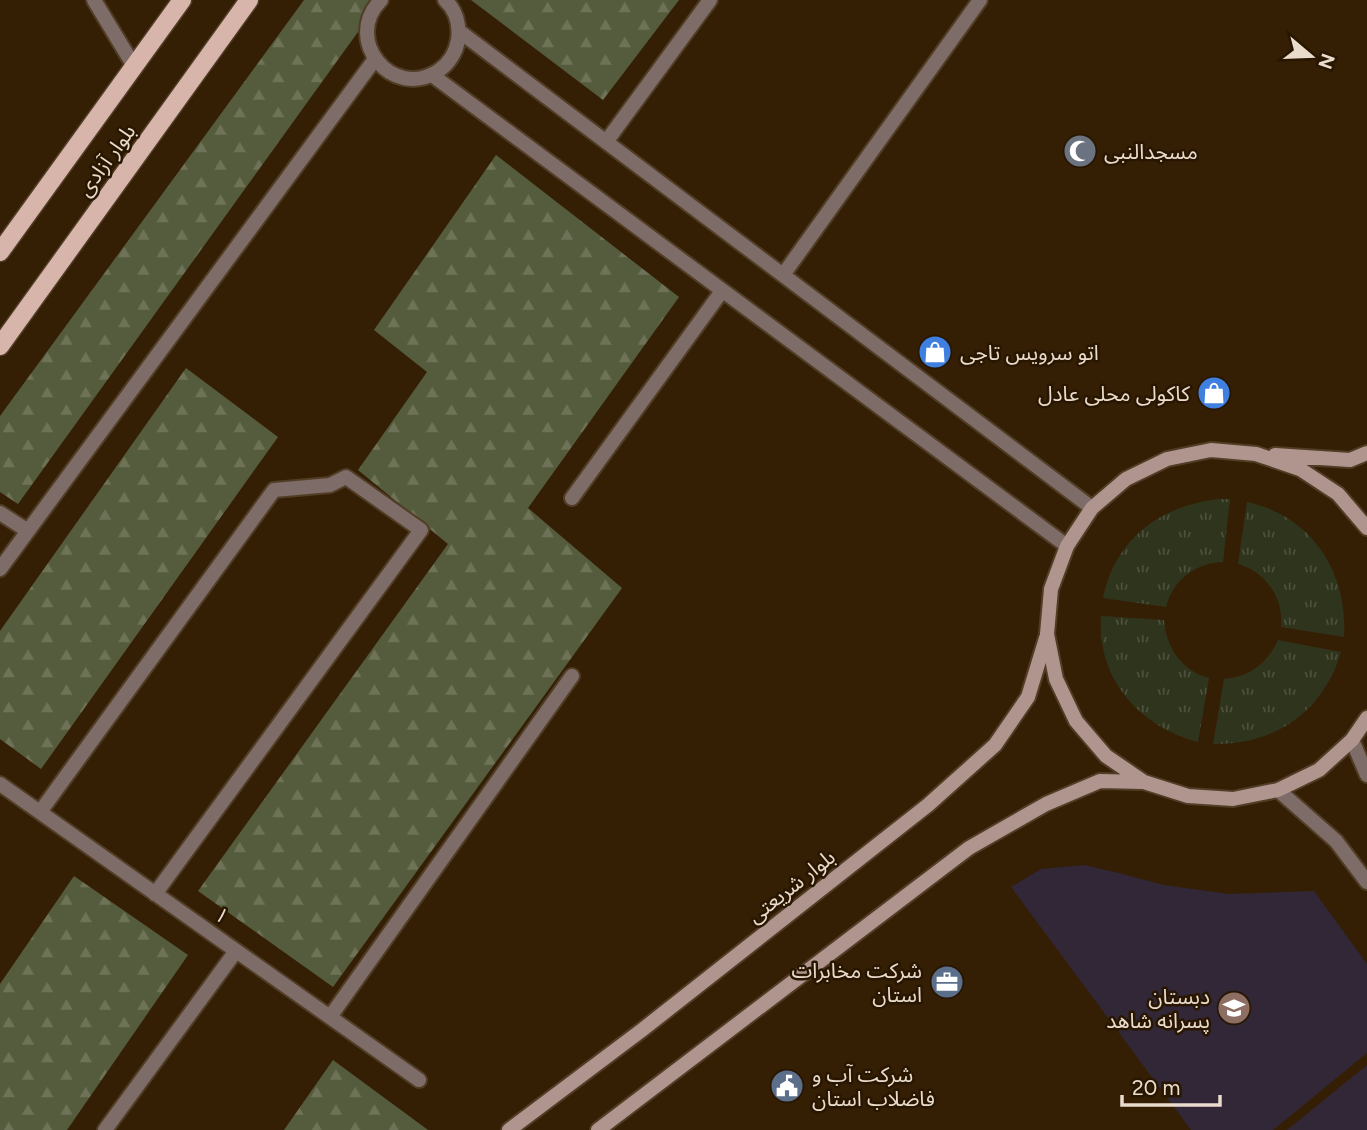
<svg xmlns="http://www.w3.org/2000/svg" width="1367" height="1130" viewBox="0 0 1367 1130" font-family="Figtree,'Noto Sans Arabic',sans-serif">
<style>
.education{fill:#312736}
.grass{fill:url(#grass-tufts)}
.forest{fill:url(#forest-firs)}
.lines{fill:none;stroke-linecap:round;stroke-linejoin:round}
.minor-casing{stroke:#513d25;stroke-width:18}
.tertiary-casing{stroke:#513d25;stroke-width:18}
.secondary-casing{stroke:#513d25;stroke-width:18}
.primary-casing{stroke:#513d25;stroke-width:21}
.minor{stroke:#7d6c67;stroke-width:14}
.tertiary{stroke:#7d6c67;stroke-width:14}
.secondary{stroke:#b0958e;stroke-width:14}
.primary{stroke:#d7b5ab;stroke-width:18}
.labels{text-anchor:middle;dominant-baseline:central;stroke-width:5;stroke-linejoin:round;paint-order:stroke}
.poi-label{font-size:21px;fill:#eadccd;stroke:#291600;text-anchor:start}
.street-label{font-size:21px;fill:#eadccd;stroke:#291600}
</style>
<defs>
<pattern id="grass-tufts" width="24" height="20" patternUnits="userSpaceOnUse" patternTransform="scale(1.75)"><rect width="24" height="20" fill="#2f341d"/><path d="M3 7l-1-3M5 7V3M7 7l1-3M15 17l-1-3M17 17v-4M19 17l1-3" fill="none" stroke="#4d513d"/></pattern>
<pattern id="forest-firs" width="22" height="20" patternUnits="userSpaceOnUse" patternTransform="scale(1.75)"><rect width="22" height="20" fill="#555c3d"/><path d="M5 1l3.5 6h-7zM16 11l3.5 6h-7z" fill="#6e7358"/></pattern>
</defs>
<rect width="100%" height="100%" fill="#341f05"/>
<path class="education" d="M1084 865 1119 873 1164 885 1229 894 1314 891 1367 964V1053L1273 1130H1191L1011 887 1041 869Z
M1367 1065V1130H1287Z"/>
<path class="grass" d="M1218 499H1230L1223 562C1195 563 1173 580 1166 607L1103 598C1115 539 1160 506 1218 499Z
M1247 502C1312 516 1348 572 1344 637L1281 627C1284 598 1266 572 1238 564Z
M1101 616 1164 620C1166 648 1182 671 1209 678L1198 742C1139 726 1097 679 1101 616Z
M1278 640 1341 652C1323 712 1275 745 1213 744L1224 679C1249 677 1268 663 1278 640Z"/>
<path class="forest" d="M304 0H381L18 504 0 492V416Z
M471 0H679L603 100Z
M496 155 679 297 528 508 622 588 333 987 198 891 448 544 358 470 427 372 374 330Z
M186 368 278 437 41 769 0 739V631Z
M74 876 188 955 67 1130H0V984Z
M333 1060 428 1130H284Z"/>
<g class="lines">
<defs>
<path id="minor" d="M94 0 134 66
M381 0C342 39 392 101 438 71 449 64 456 52 458 40 460 25 456 10 445 0
M459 31 1092 508
M432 75 1067 546
M606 142 710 0
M783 275 980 0
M572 498 722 291
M0 513 28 531
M0 569 375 59
M0 784 419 1080
M40 812 274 490 330 485 346 477 421 530 155 894
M330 1017 572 676
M105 1130 236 951"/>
<path id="tertiary" d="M1352 740 1367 775
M1278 790 1336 841 1367 882"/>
<path id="secondary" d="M1275 455 1350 460 1367 453
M1367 528 1338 494 1300 469 1256 454 1211 450 1167 459 1126 479 1092 508 1067 546 1051 589 1047 634 1056 679 1076 721 1106 756 1144 782 1188 796 1233 799 1278 790 1319 770 1352 740 1367 718
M509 1130 642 1030 928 805 995 745 1028 697 1046 638
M598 1130 969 848 1046 804 1100 781 1143 782"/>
<path id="primary" d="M0 252 182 0
M0 346 249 0"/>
</defs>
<use href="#minor" class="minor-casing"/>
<use href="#tertiary" class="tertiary-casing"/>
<use href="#secondary" class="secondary-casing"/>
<use href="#primary" class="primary-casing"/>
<use href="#minor" class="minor"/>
<use href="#tertiary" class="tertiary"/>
<use href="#secondary" class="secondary"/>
<use href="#primary" class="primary"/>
</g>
<defs>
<symbol id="mosque-disc" viewBox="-11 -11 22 22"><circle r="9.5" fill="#6b7280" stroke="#291600"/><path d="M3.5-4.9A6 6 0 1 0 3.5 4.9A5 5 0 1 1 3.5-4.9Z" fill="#fff"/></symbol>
<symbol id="shop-disc" viewBox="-11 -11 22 22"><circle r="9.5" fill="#3f7fe0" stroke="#291600"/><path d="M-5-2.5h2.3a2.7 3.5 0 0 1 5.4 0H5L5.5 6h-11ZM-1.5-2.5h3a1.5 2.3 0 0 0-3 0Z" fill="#fff"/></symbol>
<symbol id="office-disc" viewBox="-11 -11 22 22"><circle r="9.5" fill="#5c6f8a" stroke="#291600"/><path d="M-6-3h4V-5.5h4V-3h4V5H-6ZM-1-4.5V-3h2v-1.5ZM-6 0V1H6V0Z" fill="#fff"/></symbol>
<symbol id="school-disc" viewBox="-11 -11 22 22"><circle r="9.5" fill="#8d6e63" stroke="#291600"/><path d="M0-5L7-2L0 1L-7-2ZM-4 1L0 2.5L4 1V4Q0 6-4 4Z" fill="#fff"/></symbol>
<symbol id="civic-disc" viewBox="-11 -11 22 22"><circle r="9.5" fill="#5c6f8a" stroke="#291600"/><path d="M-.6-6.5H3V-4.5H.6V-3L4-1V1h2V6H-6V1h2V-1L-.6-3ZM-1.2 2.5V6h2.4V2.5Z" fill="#fff"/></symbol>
</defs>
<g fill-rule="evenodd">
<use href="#mosque-disc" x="1061" y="132" width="38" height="38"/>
<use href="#shop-disc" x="916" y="333" width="38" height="38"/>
<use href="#shop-disc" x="1195" y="374" width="38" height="38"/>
<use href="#office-disc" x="928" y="963" width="38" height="38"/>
<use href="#school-disc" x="1215" y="989" width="38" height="38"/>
<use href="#civic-disc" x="768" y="1067" width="38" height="38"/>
</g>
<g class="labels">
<g class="poi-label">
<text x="1104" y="151">مسجدالنبی</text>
<text x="960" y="352">اتو سرویس تاجی</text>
<text x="1190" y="393" text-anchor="end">کاکولی محلی عادل</text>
<text x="922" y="970" text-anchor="end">شرکت مخابرات<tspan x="922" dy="24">استان</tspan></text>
<text x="1210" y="996" text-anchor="end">دبستان<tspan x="1210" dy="24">پسرانه شاهد</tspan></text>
<text x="812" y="1074">شرکت آب و<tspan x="812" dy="24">فاضلاب استان</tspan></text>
</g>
<g class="street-label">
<text transform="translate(106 160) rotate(-54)">بلوار آزادی</text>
<text transform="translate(791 886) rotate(-38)">بلوار شریعتی</text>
<text transform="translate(222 915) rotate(35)">۱</text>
</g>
</g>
<g transform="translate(1311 56) rotate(109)" stroke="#291600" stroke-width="5" paint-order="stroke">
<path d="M0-5L12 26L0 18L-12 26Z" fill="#eadccd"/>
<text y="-10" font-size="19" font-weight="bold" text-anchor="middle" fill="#eadccd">N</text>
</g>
<path d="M1122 1095v10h98v-10" fill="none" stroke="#eadccd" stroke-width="3.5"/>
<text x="1132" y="1095" font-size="21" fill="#eadccd" stroke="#291600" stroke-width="5" paint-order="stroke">20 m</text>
</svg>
